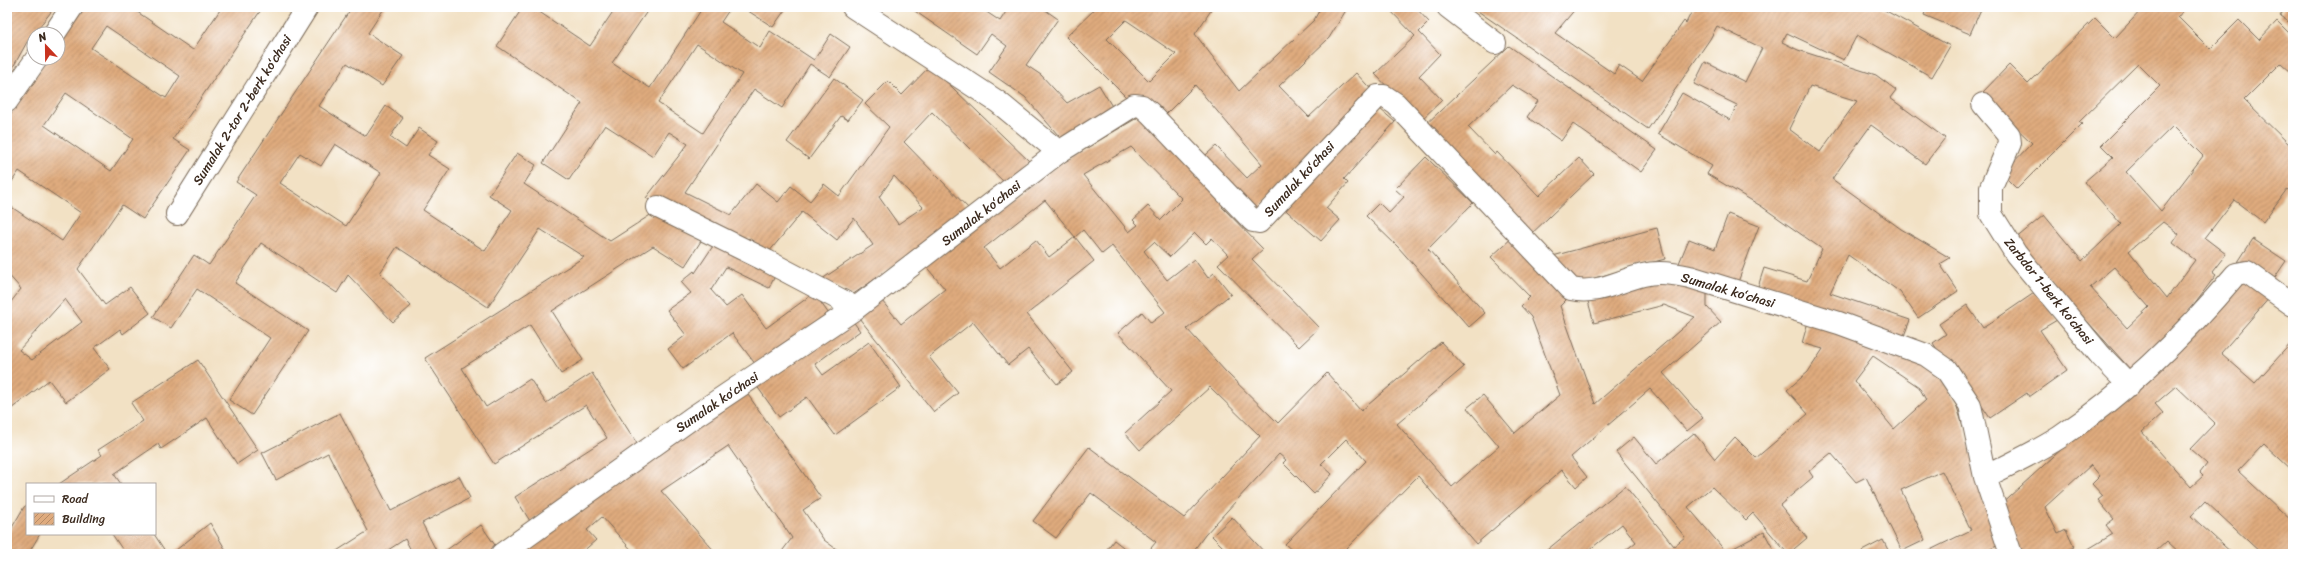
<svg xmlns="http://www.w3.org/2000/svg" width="2300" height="561" viewBox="0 0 2300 561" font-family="Sriracha,sans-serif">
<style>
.building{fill:url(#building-hatch);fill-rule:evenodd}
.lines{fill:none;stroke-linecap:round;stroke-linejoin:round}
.minor-casing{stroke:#7b6a58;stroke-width:24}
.minor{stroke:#fff;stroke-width:22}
.labels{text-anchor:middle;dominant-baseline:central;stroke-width:3;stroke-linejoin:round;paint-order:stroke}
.street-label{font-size:13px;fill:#3b2a1e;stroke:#fff}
</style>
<defs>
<pattern id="building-hatch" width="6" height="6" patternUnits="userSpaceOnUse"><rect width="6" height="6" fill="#dfab7e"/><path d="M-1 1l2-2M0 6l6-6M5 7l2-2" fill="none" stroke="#b68b67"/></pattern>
</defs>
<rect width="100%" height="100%" fill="#fff"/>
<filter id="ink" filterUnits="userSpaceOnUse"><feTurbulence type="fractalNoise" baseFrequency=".025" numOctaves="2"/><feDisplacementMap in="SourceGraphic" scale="8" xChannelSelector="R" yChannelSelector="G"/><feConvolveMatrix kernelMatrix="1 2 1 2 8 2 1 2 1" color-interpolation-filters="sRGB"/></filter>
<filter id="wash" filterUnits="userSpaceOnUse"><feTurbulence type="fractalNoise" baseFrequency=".012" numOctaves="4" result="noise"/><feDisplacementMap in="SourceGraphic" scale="16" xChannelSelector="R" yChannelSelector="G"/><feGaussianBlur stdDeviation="0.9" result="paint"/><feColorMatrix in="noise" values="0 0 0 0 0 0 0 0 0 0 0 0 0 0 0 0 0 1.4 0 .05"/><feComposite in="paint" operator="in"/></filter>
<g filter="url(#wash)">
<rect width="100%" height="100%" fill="#f2e1c4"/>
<g id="blocks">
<path class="building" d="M7 7H55L27 42 7 78Z
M83 7H130L193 50 222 7H263L173 139 190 150 143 219 122 205 78 269 105 305 130 287 150 313 123 334 120 329 94 348 110 369 66 402 49 380 7 412V307L21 289 7 273V204L62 241 81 213 19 171 7 189V137L11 130 7 127V119L48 58H58V44ZM106 26 180 76 166 98 91 48ZM66 93 133 139 111 171 44 125ZM65 299 82 322 32 360 19 350Z
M352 7H385L368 33 403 56 382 86 347 63 319 106 366 136 386 106 403 118 390 137 406 148 419 128 438 141 428 155 450 169 423 210 485 251 512 210 489 195 517 153 536 165 524 184 610 241 655 212 701 241 685 266 653 246 552 311 583 360 561 374 530 325 462 368 486 407 530 379 546 403 592 373 641 450 530 521 515 497 607 438 586 405 494 464 425 358 584 257 540 229 488 307 397 247 380 273 411 306 393 322 348 275 337 293 261 243 235 283 308 331 252 415 229 400 270 338 197 289 171 328 153 317 194 255 209 265 256 195 236 182ZM335 144 381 173 346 226 280 183 300 153 321 166Z
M523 7H537L535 9 590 46 616 7H650L612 63 650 88 703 7H731L721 22 760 48 770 31 814 60 831 34 850 47 830 77 810 64 782 108 754 89 685 192 731 215 756 184 778 202 791 186 810 201 824 184 839 196 889 127 865 104 888 81 902 95 930 66 1030 162 1007 185 932 112 904 142 972 212 852 295 822 279 873 245 854 218 837 240 802 212 768 253 749 238 742 247 646 198 688 144 669 132 653 156 605 125 569 180 543 163 582 103 497 46ZM697 44 742 74 703 133 658 103ZM894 176 923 207 898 224 879 197Z
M742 7H787L773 27Z
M909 7H979L1000 21 1009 7H1041L1058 19 1026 65 1041 75 1067 103 1099 85 1116 113 1065 143 1025 97 989 72 1007 46 991 34 977 54Z
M1097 7H1209L1212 9 1195 34 1239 91 1314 20 1321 7H1348L1329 38 1279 86 1309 117 1356 73 1377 96 1251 217 1198 162 1216 146 1247 178 1262 164 1195 85 1159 121 1130 101 1066 37ZM1126 20 1176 54 1149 81 1107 39Z
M1387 7H1415L1429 22 1419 32 1440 54 1419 76 1442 100 1420 121 1375 74 1415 36Z
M1472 7H1577L1555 33 1614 74 1619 65 1642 81 1684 21 1686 23 1694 7H1879L1950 46 1932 77 1857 35 1844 60 1787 33 1782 42 1798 50 1876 75 1896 90 1890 98 1945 138 1925 164 1871 125 1832 179 1901 229 1950 258 1940 264 1958 291 1918 318 1900 292 1848 255 1830 293 1910 320 1902 341 1756 293 1764 268 1807 281 1822 249 1761 206 1707 174 1712 166 1658 134 1682 93 1730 120 1737 105 1694 84 1705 62 1745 82 1762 48 1717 26 1710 39 1648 129ZM1810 86 1857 101 1820 152 1789 129Z
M1927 7H1982L1970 34 1924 15Z
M2144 7H2186L2178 17 2210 49 2239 20 2259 40 2277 21 2293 37V74L2281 63 2244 100 2293 148V193L2287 189 2263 222 2234 200 2205 238 2226 254 2212 272 2216 275 2172 333 2131 370 2014 240 2044 215 2082 261 2121 224 2084 182 2113 157 2101 145 2160 86 2138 64 2079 122 2082 124 2017 189 2002 174 2032 143 1981 94 2009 65 2028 84 2095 18 2115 38ZM2173 126 2203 156 2161 211 2126 172ZM2163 222 2179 234 2173 243 2195 260 2167 298 2129 251ZM2114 267 2149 307 2127 328 2090 287Z
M2286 7H2293V25L2280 16Z
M1509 46 1657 150 1641 172 1573 124 1561 141 1527 117 1538 101 1512 85 1468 127 1495 155 1497 152 1539 196 1579 158 1594 174 1527 238 1422 128Z
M834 78 863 100 848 120 841 116 809 159 787 142Z
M1372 102 1395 122 1344 179 1348 183 1326 208 1340 220 1321 241 1280 205Z
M1142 115 1227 202 1222 207 1263 249 1252 259 1319 328 1299 347 1218 264 1228 255 1212 238 1206 244 1195 233 1170 257 1154 242 1144 251 1167 280 1194 259 1208 278 1214 273 1231 294 1187 329 1226 372 1278 423 1327 373 1361 411 1441 342 1464 367 1397 424 1452 487 1499 446 1467 408 1483 395 1515 433 1560 395 1531 317 1521 306 1530 297 1491 257 1514 236 1553 277 1548 281 1566 300 1560 306 1595 404 1695 317 1664 305 1594 323 1586 294 1656 276 1707 292V307L1721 322 1663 373 1703 418 1687 431 1650 389 1571 457 1587 477 1576 487 1562 470 1476 544 1418 476 1341 554H1296L1285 544 1366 461 1346 439 1321 464 1332 474 1314 494 1283 463 1286 460 1279 454 1205 535 1191 554H1146L1156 542 1091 493 1056 538 1033 521 1089 447 1184 518 1260 436 1210 387 1140 450 1125 433 1171 391 1118 333 1142 312 1151 323 1165 312 1112 246 1102 254 1083 230 1075 237 1045 200 984 248 1000 268 1036 240 1049 257 1075 237 1094 261 1027 314 1073 372 1057 384 1028 349 1008 365 973 322 929 357 958 393 934 412 855 313 877 295 901 324 945 289 923 263 1069 158ZM1131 147 1182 199 1161 220 1148 206 1133 220 1138 225 1129 232 1083 175Z
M1426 157 1473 203 1428 249 1485 313 1469 327 1398 247 1366 216 1379 203 1389 213 1404 197 1395 189Z
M1728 214 1759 226 1735 290 1677 268 1689 239 1715 249Z
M1657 228 1665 259 1568 285 1549 257Z
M2253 239 2286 261 2271 283 2238 262Z
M715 243 776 274 769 288 726 267 711 290 726 307 742 295 766 328 814 293 831 317 759 369 732 333 683 369 668 349 686 335 667 310 691 293 681 282 694 271 695 273Z
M2243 272 2271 296 2221 353 2255 383 2293 341V471L2264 444 2238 471 2293 522V554H2262L2205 501 2191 516 2233 554H2181L2167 541 2153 554H2080L2113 534 2106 525 2114 519 2098 500 2103 496 2092 484 2100 476 2091 465 2045 507 2058 534 2066 530 2074 547 2059 554H2019L1998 507 2098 416ZM2176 386 2215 423 2190 449 2207 464 2200 473 2203 476 2191 487 2142 432 2163 413 2155 404Z
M2037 291 2057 320 2040 330 2067 370 2029 397 2027 393 1990 418 1951 360 1946 363 1933 343 1946 334 1939 324 1967 305 1983 328Z
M850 317 860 331 815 364 823 375 869 342 901 387 835 435 807 397 779 417 756 385Z
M1808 322 1913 356 1941 376 1956 404 2001 544 1980 554H1922L1971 530 1942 471 1901 490 1925 540 1902 551 1866 477 1856 482 1831 453 1809 471 1813 477 1780 505 1807 538 1788 554 1753 513 1746 520 1712 487 1688 507 1726 552 1764 532 1776 554H1621L1636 542 1622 524 1584 554H1542L1625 486 1674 546 1685 537 1616 452 1634 437 1656 464 1694 433 1715 459 1735 437 1756 458 1808 414 1787 390 1808 372 1823 349 1802 343ZM1873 356 1919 387 1926 400 1894 429 1854 381Z
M198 360 258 450 237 464 207 418 161 449 158 444 114 474 121 484H59L102 455 98 450 143 421 131 403Z
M746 392 821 498 803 510 824 540 843 554H780L792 538 728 446 661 491 717 554H635L602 517 587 530 596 540 580 554H513L569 510 575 516 615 481Z
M340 413 391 511 459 476 470 498 422 523 438 554H413L405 539 382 554H332L368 531 328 453 276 480 262 453Z
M27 505V534H40L28 554H7V536L24 507Z
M1232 517 1266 554H1230L1212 536Z
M210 523 228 554H171Z
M481 525 497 548 489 554H441Z
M112 534H154L167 554H122L124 552Z
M1114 540 1132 554H1103Z
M1883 540 1890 554H1863L1862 551Z"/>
</g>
</g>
<g filter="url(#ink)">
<use href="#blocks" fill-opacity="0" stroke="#7b6a58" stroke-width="1"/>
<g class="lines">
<defs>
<path id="minor" d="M853 7 998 102 1059 152
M1448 7 1495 43
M54 34 72 7
M7 101 37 58
M1983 104 2009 135 2010 143 1991 187V214L2016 254 2101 356 2129 385
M658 207 767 261 856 308
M177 214 307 7
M1985 477C2010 464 2037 452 2060 437 2128 391 2184 336 2236 274L2247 272 2293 305
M502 554 692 418 856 308 1059 152 1134 105 1142 106 1150 113 1253 221 1259 222 1378 96H1384L1396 104 1571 289C1597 295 1618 281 1643 275 1659 271 1674 274 1690 277L1839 323 1926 355 1946 369 1970 405 1985 477 2011 554"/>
</defs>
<use href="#minor" class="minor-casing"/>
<use href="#minor" class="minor"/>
</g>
</g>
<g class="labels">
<g class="street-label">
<text transform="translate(242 110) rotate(-58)">Sumalak 2-tor 2-berk koʻchasi</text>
<text transform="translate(1299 179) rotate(-47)">Sumalak koʻchasi</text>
<text transform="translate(981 213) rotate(-38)">Sumalak koʻchasi</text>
<text transform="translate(1728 290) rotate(16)">Sumalak koʻchasi</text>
<text transform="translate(2049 291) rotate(51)">Zarbdor 1-berk koʻchasi</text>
<text transform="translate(717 402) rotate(-34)">Sumalak koʻchasi</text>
</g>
</g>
<rect width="2300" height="561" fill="none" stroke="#fff" stroke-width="24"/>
<rect x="26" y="483" width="130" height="52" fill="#ffffff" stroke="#b1aaa5"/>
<rect x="34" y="496" width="20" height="6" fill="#ffffff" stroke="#b1aaa5"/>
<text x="62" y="503" font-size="12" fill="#3b2a1e">Road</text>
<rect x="34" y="513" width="20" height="12" fill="url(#building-hatch)" stroke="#b1aaa5"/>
<text x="62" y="523" font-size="12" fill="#3b2a1e">Building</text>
<g transform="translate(46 46) rotate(338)"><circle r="19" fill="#ffffff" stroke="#b1aaa5"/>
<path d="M0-3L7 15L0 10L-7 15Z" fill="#c8321e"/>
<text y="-6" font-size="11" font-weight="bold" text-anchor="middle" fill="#3b2a1e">N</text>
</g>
</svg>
